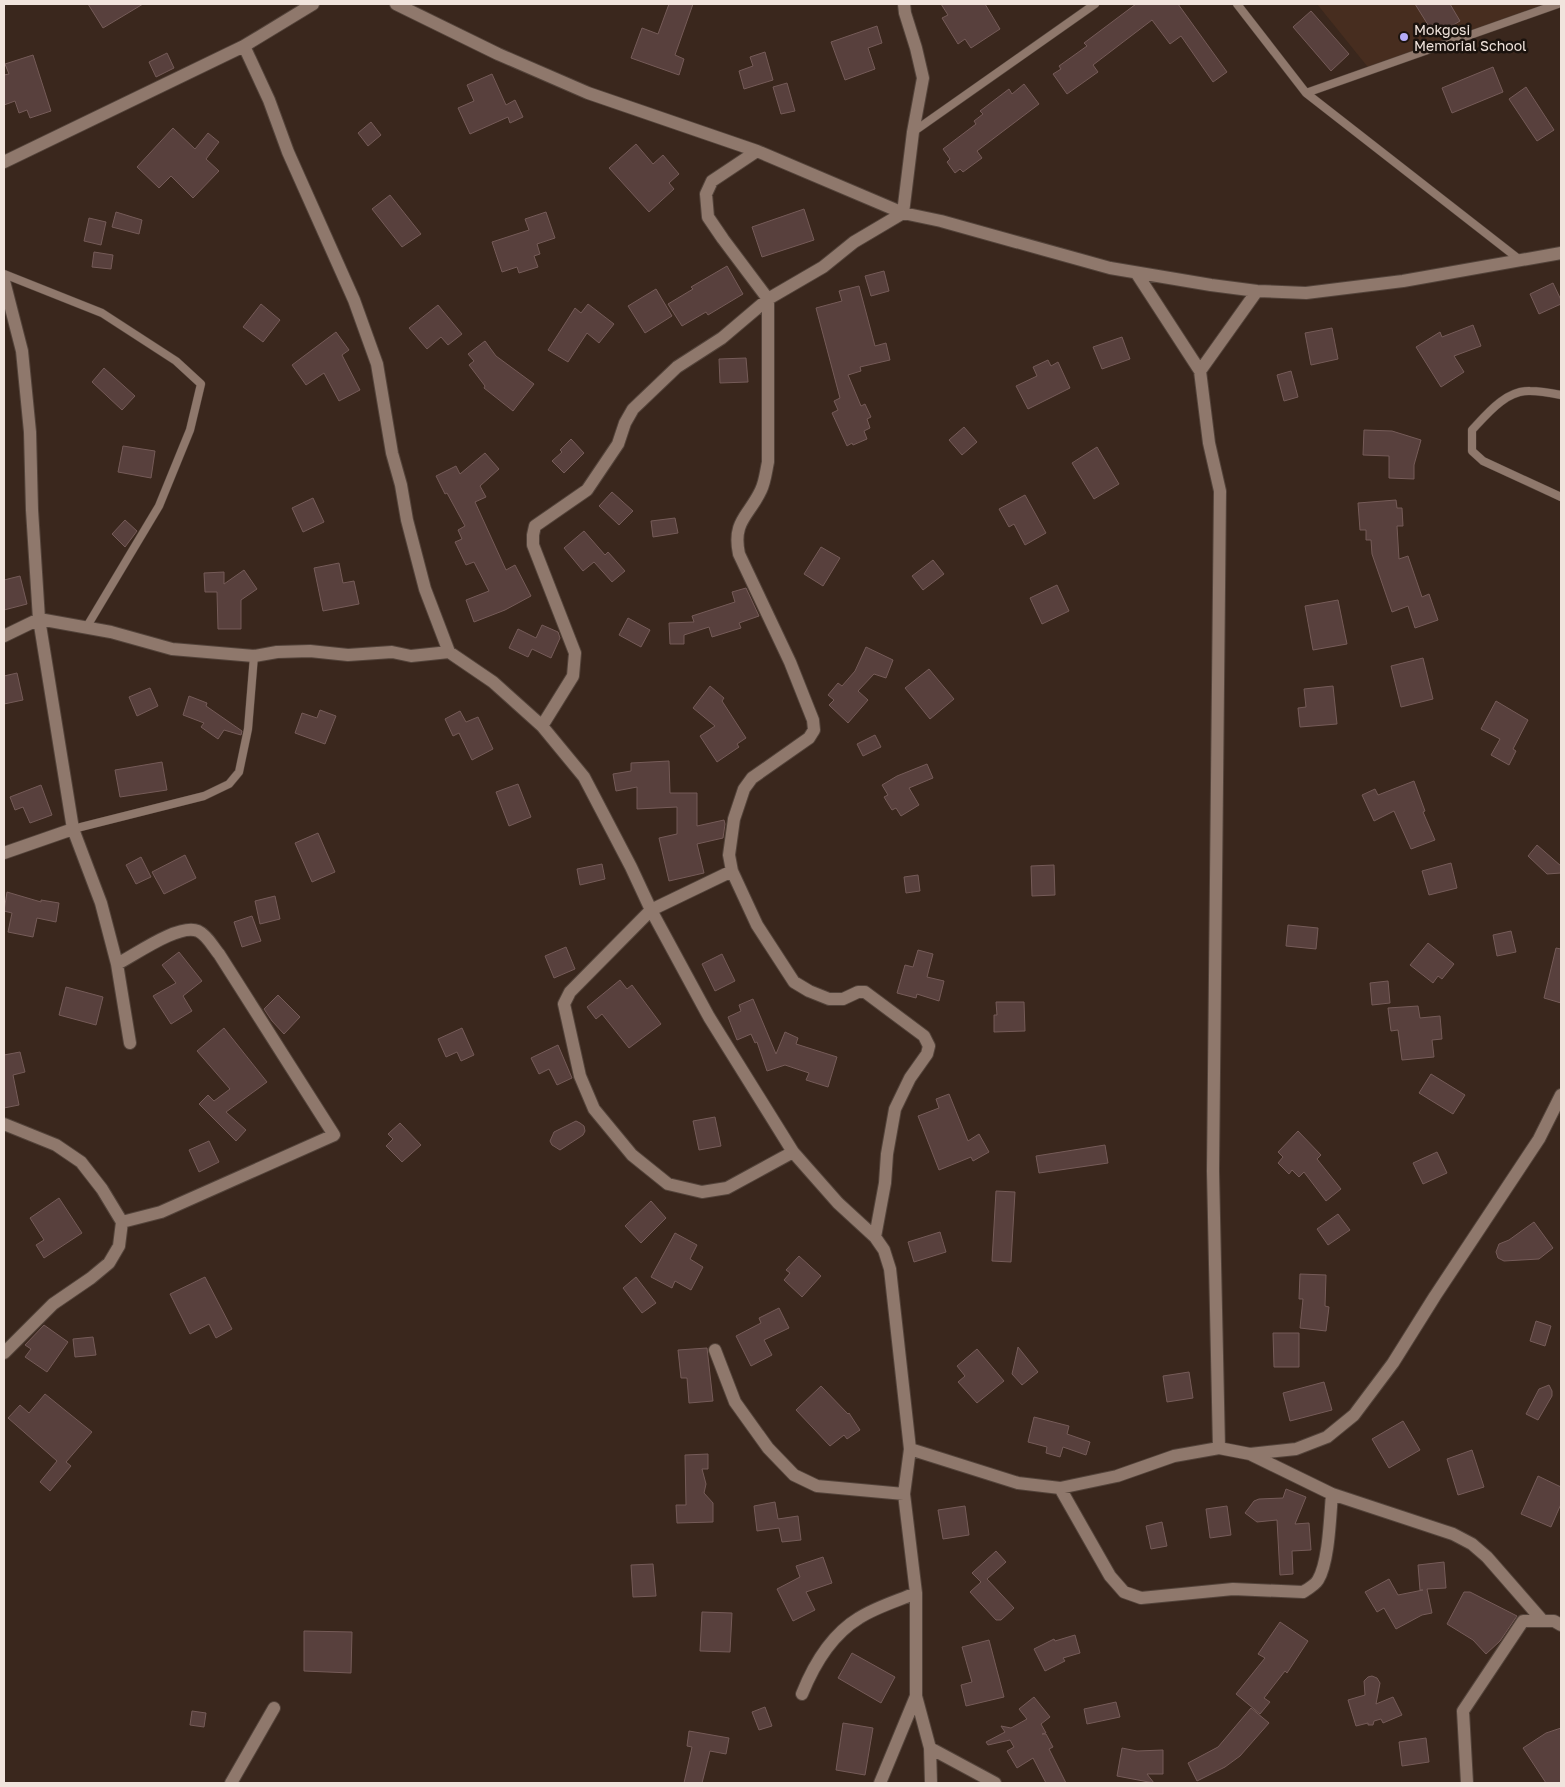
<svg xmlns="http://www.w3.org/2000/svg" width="1565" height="1787" viewBox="0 0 1565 1787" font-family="'Golos Text',sans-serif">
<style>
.built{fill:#472d1f}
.building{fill:#58403d;stroke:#755b58}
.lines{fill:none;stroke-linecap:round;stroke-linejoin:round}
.service-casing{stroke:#53433a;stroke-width:9}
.minor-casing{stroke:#53433a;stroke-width:14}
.service{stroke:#8f786c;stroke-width:8}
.minor{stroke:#8f786c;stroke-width:12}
.poi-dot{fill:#b5acf8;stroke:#1b130e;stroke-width:2}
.labels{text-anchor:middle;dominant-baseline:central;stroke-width:5;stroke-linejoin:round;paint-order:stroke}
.poi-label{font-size:14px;fill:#f1e4dd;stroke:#1b130e;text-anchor:start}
</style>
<rect width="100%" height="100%" fill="#3a271d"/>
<path class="built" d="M1317 4H1557L1371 71Z"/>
<path class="building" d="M88 4H143L103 28Z
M669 4H693L675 55 684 59 679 75 631 58 642 28 658 34Z
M941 4H985L1000 29 971 48 965 39 958 44 942 18 948 15Z
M1136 4H1178L1227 72 1213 82 1181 36 1170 44 1152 20 1093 65 1098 72 1067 94 1053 74 1061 69 1059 66 1087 46 1084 43Z
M1415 4H1450L1460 21 1435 36Z
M1311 11 1349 54 1331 71 1293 27Z
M877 26 882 43 868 48 875 69 845 80 831 42Z
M765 52 773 80 744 89 739 71 753 66 750 57Z
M167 53 174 68 156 77 149 62Z
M33 55 51 111 30 118 27 110 19 113 15 101 4 105V75L9 74 5 64Z
M1493 67 1503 92 1452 113 1442 88Z
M492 74 506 105 515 100 523 117 510 123 508 117 470 134 458 108 474 101 467 85Z
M787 83 795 111 781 114 773 87Z
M1024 84 1039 104 977 151 982 158 963 172 960 169 955 173 947 162 950 159 943 149 976 124 974 121 983 114 980 111 1009 89 1012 94Z
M1526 87 1554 130 1537 141 1509 99Z
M371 122 381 135 368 146 358 133Z
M173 128 195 149 208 133 219 142 206 159 219 171 193 198 171 176 159 188 137 167Z
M636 144 653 164 663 155 679 174 669 183 674 189 649 212 609 168Z
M390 195 421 234 402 247 372 209Z
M804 209 814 240 762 257 752 227Z
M116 212 142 220 139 234 112 227Z
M546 212 555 238 537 244 540 254 534 256 538 267 519 273 517 267 502 272 492 242 529 230 525 219Z
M89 218 106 222 101 245 84 241Z
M94 252 113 255 111 269 92 267Z
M727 266 743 294 708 315 706 312 682 326 668 304 693 289 691 287Z
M884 271 889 291 871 296 865 276Z
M1553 283 1561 300V304L1539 314 1530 294Z
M859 286 875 346 886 343 890 360 860 367 861 371 848 375 861 406 865 404 871 417 867 419 870 428 864 431 867 439 853 445 852 443 847 446 832 413 838 410 834 401 840 398 816 308 842 301 839 291Z
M656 289 672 316 645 333 628 306Z
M261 304 280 320 263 342 243 327Z
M588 304 614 324 599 343 587 333 568 362 548 350 575 308 581 313Z
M438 305 462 334 448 345 441 337 427 349 409 328Z
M1473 325 1481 346 1454 356 1464 372 1441 387 1416 347 1440 332 1442 337Z
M1332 328 1338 359 1311 365 1305 333Z
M336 332 349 350 342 355 360 390 339 401 324 373 306 385 292 365Z
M1122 337 1130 359 1102 369 1093 347Z
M485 341 496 356 534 384 513 411 484 388 485 386 469 365 474 361 468 354Z
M746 358 748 382 720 383 719 359Z
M1048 360 1051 366 1058 362 1070 388 1028 409 1016 386 1037 376 1033 367Z
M104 368 135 396 122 410 92 382Z
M1291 371 1298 397 1284 401 1277 375Z
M964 427 977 442 962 455 949 440Z
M1364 430 1392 431 1421 440 1414 465V479L1389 478V456L1363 455Z
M571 439 584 453 564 473 552 461 562 452 560 450Z
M123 446 155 451 151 478 118 472Z
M1097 447 1119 484 1094 499 1072 463Z
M485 453 499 469 480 486 486 497 475 502 506 570 515 565 531 596 505 610 474 622 466 600 489 591 474 562 466 565 455 542 462 539 458 530 465 526 447 493 445 494 436 476 456 466 460 474Z
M612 492 633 511 619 525 599 506Z
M1025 495 1046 533 1025 545 1014 524 1009 527 999 509Z
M313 498 324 522 303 532 292 508Z
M1396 500 1397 508H1402L1403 526H1397L1399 559 1408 556 1422 597 1429 594 1438 620 1415 628 1408 606 1392 612 1372 554 1371 540H1366V530H1360L1358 503Z
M675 518 678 533 653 537 651 521Z
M125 520 137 531 125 547 112 534Z
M584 531 605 555 608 552 625 571 612 582 594 562 583 571 564 548Z
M821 547 840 558 823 586 804 574Z
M933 560 944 574 923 590 912 576Z
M339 563 343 583 354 581 359 604 323 611 314 568Z
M244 570 257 589 241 600V629H218L217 592H205L204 573 224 572V584Z
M20 576 27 604 4 610V580Z
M1057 585 1069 611 1042 624 1030 598Z
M746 588 759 616 739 623 741 628 712 637 709 627 684 635V644H670L669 623 694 622 692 616 735 602 732 592Z
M1338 600 1347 644 1313 650 1305 606Z
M628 618 650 630 641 647 619 635Z
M542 625 558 632 560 638 551 658 532 649 528 657 509 648 518 629 536 638Z
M866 647 893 660 886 678 874 674 858 691 868 700 848 723 829 705 834 700 828 695 838 683 842 686 855 671Z
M1423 658 1433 699 1401 707 1391 666Z
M929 669 954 699 930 719 905 688Z
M17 673 23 700 4 704V676Z
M710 686 724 698 722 701 746 738 737 744 739 747 717 762 700 736 715 726 693 708Z
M1333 686 1337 724 1300 727 1298 708 1306 707 1304 689Z
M150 688 158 706 137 716 129 697Z
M189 696 207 703 206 706 242 731 241 735 224 730 218 739 201 727 204 723 183 715Z
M1496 701 1528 720 1513 749 1516 751 1509 765 1491 755 1500 739 1481 729Z
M320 710 336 716 325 744 295 733 302 713 317 718Z
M460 711 466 722 478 717 493 749 472 760 459 733 453 736 445 719Z
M875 735 881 747 863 756 857 744Z
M669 761 670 793H697V826L724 820 725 824 723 838 697 844 704 873 669 881 659 838 677 834V807L637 809V787L616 791 613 774 631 771V763Z
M162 762 167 790 120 797 115 770Z
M927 764 933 778 909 788 919 805 901 816 896 808 892 810 884 797 888 795 882 785 897 776Z
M1414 781 1425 811 1423 812 1435 840 1411 849 1394 811 1374 821 1362 795 1375 789 1378 795Z
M518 784 531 817 509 826 496 792Z
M41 785 52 815 30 823 23 807 15 810 10 797Z
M318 833 335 872 312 882 295 843Z
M1537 845 1561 866V873L1547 874 1528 856Z
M185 855 196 878 164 894 152 872Z
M141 857 151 877 136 884 126 865Z
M1451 863 1457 888 1429 895 1422 871Z
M602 864 605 879 580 885 577 869Z
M1054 865 1055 895 1032 896 1031 866Z
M918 875 920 891 906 893 904 877Z
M7 892 41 902V900L59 903 56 922 37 918 33 937 8 932 12 913 4 911Z
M275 896 280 919 260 924 255 901Z
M252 916 261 941 242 947 234 922Z
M1288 925 1318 928 1316 949 1286 946Z
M1511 931 1516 952 1497 956 1493 935Z
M1428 943 1454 964 1442 979 1438 976 1433 983 1410 965Z
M566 947 575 969 554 978 545 956Z
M1556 948 1561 949V1003L1544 998Z
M918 950 933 954 927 977 944 981 939 1001 917 994 916 998 897 993 905 965 913 967Z
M179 952 202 981 183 996 192 1011 171 1024 153 996 176 983 162 965Z
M722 954 735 981 715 991 702 964Z
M620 980 627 989 632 985 661 1024 629 1048 602 1014 596 1019 587 1007Z
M1388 981 1390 1003 1372 1005 1370 983Z
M66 987 103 997 96 1025 59 1015Z
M278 995 300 1017 284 1034 272 1021 264 1009Z
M753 999 776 1054 785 1032 798 1038 796 1044 837 1057 828 1087 806 1080 809 1073 785 1065 767 1071 757 1042 755 1043 751 1034 737 1040 728 1017 741 1011 739 1005Z
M996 1002H1024L1025 1031 994 1032V1015H997Z
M1418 1006 1420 1018 1440 1016 1442 1039 1432 1040 1434 1057 1402 1060 1398 1030 1391 1031 1388 1008Z
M224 1028 267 1082 226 1112 246 1130 236 1141 199 1104 208 1095 214 1101 230 1089 197 1051Z
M462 1028 474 1055 461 1061 457 1052 446 1057 438 1039Z
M558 1045 572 1078 557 1085 549 1069 539 1074 531 1058Z
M20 1052 25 1072 13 1075 19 1105 4 1108V1055Z
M1431 1074 1465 1095 1453 1114 1419 1093Z
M949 1094 968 1141 979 1134 989 1152 973 1161 971 1157 939 1170 918 1116 939 1108 936 1099Z
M715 1117 721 1146 699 1150 693 1121Z
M576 1121 580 1123 584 1126 585 1131 583 1135 560 1150 552 1145 550 1141 554 1132Z
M400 1123 421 1145 402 1162 386 1146 393 1139 388 1134Z
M1298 1131 1321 1155 1317 1159 1341 1189 1326 1201 1304 1172 1299 1177 1292 1170 1289 1174 1278 1163 1283 1157 1278 1152Z
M209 1141 219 1162 199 1172 189 1150Z
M1105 1145 1108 1163 1039 1173 1036 1156Z
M1437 1152 1447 1173 1423 1184 1413 1163Z
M996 1191 1015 1192 1011 1262 992 1261Z
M59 1198 82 1233 44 1258 36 1245 44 1240 30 1218Z
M651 1201 666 1218 641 1243 625 1226Z
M1338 1214 1350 1230 1328 1245 1317 1229Z
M1534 1222 1553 1248 1539 1259 1504 1261 1498 1258 1496 1252 1499 1244 1509 1240Z
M940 1232 946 1252 914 1262 908 1242Z
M675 1233 697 1245 690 1259 703 1267 691 1290 675 1281 672 1288 651 1277Z
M799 1256 821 1276 802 1297 784 1280 790 1273 786 1270Z
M1300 1274 1326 1275 1325 1306 1329 1307 1326 1331 1300 1328 1303 1299H1299Z
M205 1277 232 1329 216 1338 209 1324 190 1334 170 1294Z
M636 1277 656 1303 642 1313 623 1288Z
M779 1308 789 1328 764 1340 772 1355 751 1366 736 1336 761 1323 759 1318Z
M1536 1321 1551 1326 1545 1346 1530 1341Z
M44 1325 68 1342 47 1372 25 1357 31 1349 25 1345Z
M1273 1333H1299V1367H1274Z
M93 1337 96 1355 75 1357 73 1339Z
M1018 1347 1038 1372 1022 1385 1012 1374Z
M707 1348 713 1401 689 1403 687 1378H681L678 1350Z
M977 1349 1004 1381 977 1403 958 1382 965 1376 957 1366Z
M1189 1372 1193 1398 1167 1402 1163 1376Z
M1324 1382 1332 1410 1290 1421 1283 1393Z
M1549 1385 1552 1391V1396L1538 1420 1526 1414 1539 1389Z
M821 1386 848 1414 849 1413 860 1430 847 1439 844 1435 830 1446 796 1410Z
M45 1394 92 1432 66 1462 71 1466 50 1491 40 1482 57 1461 8 1418 20 1405 29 1413Z
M1034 1417 1069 1426 1067 1434 1090 1442 1086 1455 1063 1447 1060 1457 1046 1453 1047 1447 1028 1442Z
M1403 1421 1420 1450 1389 1468 1372 1439Z
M1472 1450 1484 1487 1458 1495 1447 1459Z
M708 1454V1469H702L706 1484 704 1493 713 1503V1522L677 1523 676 1505H686L685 1455Z
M1538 1476 1561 1487V1504L1551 1527 1521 1514Z
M1286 1489 1306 1497 1295 1524 1309 1523 1311 1550 1292 1551 1293 1574 1280 1575 1277 1520 1257 1522 1245 1513 1254 1501 1259 1499 1283 1498Z
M775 1502 778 1519 798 1516 801 1540 782 1542 779 1528 757 1531 754 1506Z
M965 1506 969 1535 943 1539 938 1510Z
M1227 1506 1231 1535 1210 1538 1206 1509Z
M1162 1522 1167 1546 1151 1549 1146 1526Z
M996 1551 1006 1562 987 1579 1014 1608 1001 1620H996L970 1592 981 1582 972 1573Z
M823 1557 832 1583 806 1592 815 1610 793 1621 777 1589 800 1577 796 1566Z
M1444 1562 1446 1588 1427 1589 1432 1613 1422 1615 1396 1629 1384 1608 1377 1612 1365 1592 1389 1579 1398 1595 1423 1590H1420L1418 1565Z
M653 1564 656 1596 633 1597 631 1565Z
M1464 1592H1470L1517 1616 1500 1641 1486 1654 1473 1640 1447 1624Z
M702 1612 732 1613 730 1652 700 1651Z
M1280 1622 1308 1641 1287 1673 1285 1671 1264 1698 1270 1702 1260 1714 1236 1694 1265 1658 1258 1654Z
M304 1631 352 1632 351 1673 304 1671Z
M1075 1635 1080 1653 1063 1658 1065 1661 1045 1671 1034 1649 1054 1639 1055 1641Z
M989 1640 1004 1697 966 1706 961 1685 972 1682 962 1647Z
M852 1653 895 1677 881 1703 838 1678Z
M1372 1676 1377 1678 1380 1683 1376 1704 1393 1697 1402 1715 1383 1723 1381 1719 1374 1721 1373 1725H1368V1723L1356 1726 1348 1700 1365 1695 1364 1681 1368 1677Z
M1034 1697 1050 1717 1041 1724 1046 1733 1042 1734H1046L1053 1747 1049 1749 1066 1783H1046L1033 1758 1017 1768 1007 1751 1014 1747 1010 1740 988 1745 986 1742 1005 1732 1001 1726 1011 1728 1027 1719 1019 1709Z
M1116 1702 1120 1717 1087 1724 1084 1709Z
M765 1707 772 1726 759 1730 752 1712Z
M1251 1708 1269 1723 1240 1756 1225 1767 1197 1781 1188 1763 1218 1747Z
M192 1711 206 1713 204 1727 190 1725Z
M843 1723 873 1728 865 1775 836 1770Z
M1561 1728V1783H1546L1523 1748 1546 1733Z
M689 1731 729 1738 726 1754 710 1751 702 1783H684L692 1747 687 1746Z
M1426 1738 1429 1762 1402 1766 1399 1742Z
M1122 1748 1137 1751 1163 1750V1774H1147L1154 1783 1117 1776Z"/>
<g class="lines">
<defs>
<path id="service" d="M1237 4 1306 93 1520 260
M1306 93 1558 4
M913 132 1095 4
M4 274 102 313 176 361 201 384 190 430 159 506 86 628
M1561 395C1551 393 1540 391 1530 391 1506 390 1487 414 1472 430V451L1483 461 1561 497
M73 829 204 796 229 784 239 772 248 729 254 656"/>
<path id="minor" d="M313 4 244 46 269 100 288 152 354 300 377 364 392 453 401 485 407 520 425 589 449 652 493 682 542 726 584 777 631 867 651 910 709 1017 793 1152 838 1203 875 1237 884 1250 890 1269 910 1449 904 1494 916 1593V1696L880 1783
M396 4 498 54 588 93 757 151 903 213 941 221 1110 268 1211 285 1257 291 1306 293 1403 281 1561 253
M757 151 712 181 706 194 708 217 723 239 768 299V462C766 471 765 482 761 490 749 516 732 521 739 554L790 662 813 720 814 730 809 738 752 778 744 789 734 819 729 855 732 871 757 925 794 982 809 991 829 999H843L858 992H865L924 1036 929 1046 927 1054 910 1078 895 1109 887 1154 885 1183 875 1237
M4 162 244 46
M1137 274 1200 371 1209 443 1220 491 1213 1171 1219 1448
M4 281 22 351 30 432 32 510 39 619 73 829 101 903 117 964 130 1043
M1200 371 1257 291
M4 636 39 619 111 632 172 649 254 656 277 652 310 651 348 655 392 652 411 656 449 652
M542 726 573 676 575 653 533 545V535L535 526 587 490 618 444 625 423 633 409 677 367 722 338 768 299 823 267 854 242 903 213 913 132 923 78 916 48 905 13 904 4
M4 853 73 829
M732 871 651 910 570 992 564 1004 580 1076 594 1109 632 1155 668 1184 702 1192 727 1188 793 1152
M117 964C135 955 179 923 198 931 207 935 213 947 219 954L334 1135 161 1212 122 1222
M4 1124 56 1145 81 1162 102 1189 122 1222 119 1246 109 1263 91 1278 53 1304 4 1353
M715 1350 735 1402 768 1448 794 1475 817 1486 904 1494
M910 1449 1018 1483 1060 1488 1117 1476 1174 1456 1219 1448 1250 1454 1332 1494 1453 1534 1472 1544 1487 1557 1542 1620
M1250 1454 1296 1449 1327 1437 1354 1415 1393 1363 1435 1296 1539 1139 1561 1095
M1060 1488 1110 1576 1124 1592 1141 1598 1233 1589 1303 1592C1308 1589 1315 1585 1318 1580 1329 1562 1330 1516 1332 1494
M802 1694C814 1664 831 1635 859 1618 876 1607 897 1601 916 1593
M916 1696 930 1748 931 1783
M930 1748 995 1783
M231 1783 274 1708
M1467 1783 1463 1711 1523 1621H1554L1561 1625"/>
</defs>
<use href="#service" class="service-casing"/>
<use href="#minor" class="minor-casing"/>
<use href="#service" class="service"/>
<use href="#minor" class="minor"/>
</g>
<circle class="poi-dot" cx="1404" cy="37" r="5"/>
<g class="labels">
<g class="poi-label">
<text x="1414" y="29">Mokgosi<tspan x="1414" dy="16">Memorial School</tspan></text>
</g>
</g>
<rect width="1565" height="1787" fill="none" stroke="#f1e4dd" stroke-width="10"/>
</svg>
